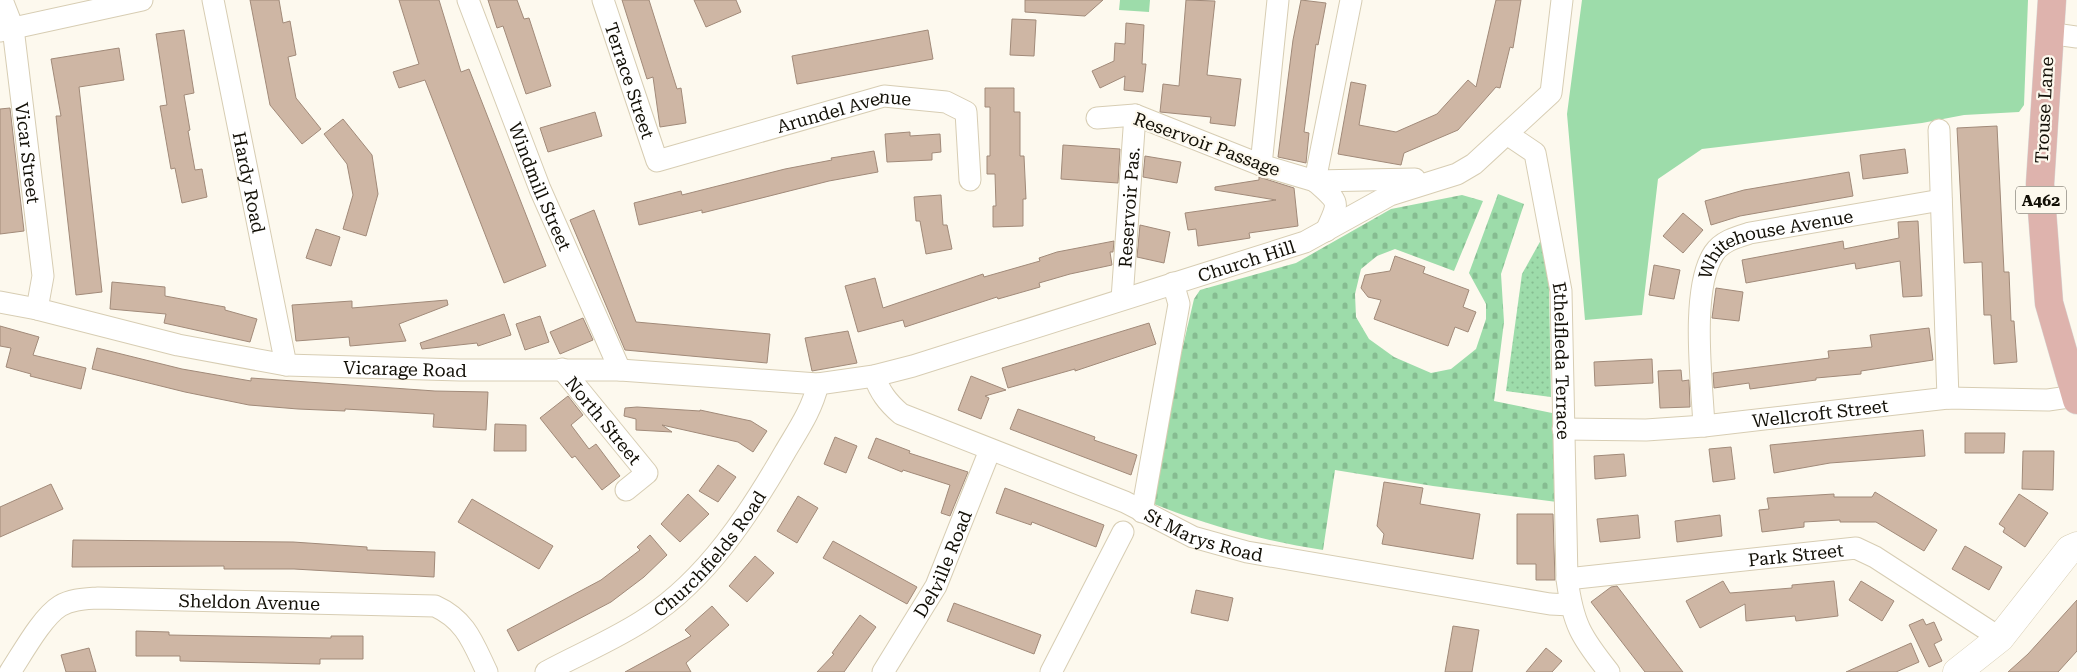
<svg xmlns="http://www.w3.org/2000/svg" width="2077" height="672" viewBox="0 0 2077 672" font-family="'Roboto Serif',serif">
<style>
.grass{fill:url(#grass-dots)}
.cemetery{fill:url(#cemetery-stones)}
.park{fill:#9ddcaa}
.building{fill:#ceb6a4;stroke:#a18a79}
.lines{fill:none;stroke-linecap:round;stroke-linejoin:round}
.minor-casing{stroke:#d7cdb3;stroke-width:23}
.secondary-casing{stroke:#d7cdb3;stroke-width:29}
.primary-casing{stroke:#d9d9d7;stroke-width:29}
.minor{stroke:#fff;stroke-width:21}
.secondary{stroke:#fff;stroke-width:28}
.primary{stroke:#deb3ad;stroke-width:28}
.labels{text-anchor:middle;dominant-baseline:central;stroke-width:4.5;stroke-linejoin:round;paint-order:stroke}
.shield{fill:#fdf9ee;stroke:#58554c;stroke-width:1}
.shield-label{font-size:16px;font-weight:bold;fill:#120f06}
.street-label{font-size:18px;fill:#120f06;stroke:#fdf9ee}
</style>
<defs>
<pattern id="grass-dots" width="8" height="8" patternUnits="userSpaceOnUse" patternTransform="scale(1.25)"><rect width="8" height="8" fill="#9ddcaa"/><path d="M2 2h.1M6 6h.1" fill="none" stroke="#86bc91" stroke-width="1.8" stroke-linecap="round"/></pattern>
<pattern id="cemetery-stones" width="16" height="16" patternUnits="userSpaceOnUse" patternTransform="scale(1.25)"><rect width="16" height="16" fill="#9ddcaa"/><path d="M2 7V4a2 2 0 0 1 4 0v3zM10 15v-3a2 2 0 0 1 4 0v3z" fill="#86bc91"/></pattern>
</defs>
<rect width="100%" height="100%" fill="#fdf9ee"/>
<path class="grass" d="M1541 240 1549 287 1551 397 1506 391 1522 274Z"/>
<path class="cemetery" d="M1498 194 1524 204 1501 274 1504 322 1494 401 1552 413 1557 502 1433 486 1335 470 1323 550C1265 541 1209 526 1154 504L1179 363 1194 299 1200 290 1296 263 1391 209 1462 195 1483 201 1454 271 1395 249 1377 256 1361 269 1355 294 1356 317 1369 339 1394 357 1431 373 1451 369 1476 349 1486 319V304L1469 273Z"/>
<path class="park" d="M1120 0H1150L1149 12 1119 10Z
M1582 0H2028L2024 105 2019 112 1964 115 1922 123 1702 149 1658 179 1642 315 1585 320 1567 114Z"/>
<path class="building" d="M250 0H279L283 23 290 21 296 55 288 57 296 98 321 129 302 144 270 105Z
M399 0H439L461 72 469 69 546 266 504 283 425 80 399 88 393 72 419 64Z
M488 0H517L524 19 529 18 551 86 526 94 503 26 497 28Z
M622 0H649L677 89 681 88 686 123 660 127 653 77 647 79Z
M694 0H736L741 12 706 27Z
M1025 0H1103L1085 16 1025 12Z
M1186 0 1215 1 1207 75 1241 79 1235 126 1210 123 1211 117 1160 112 1163 84 1179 86Z
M1301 0 1326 3 1318 45 1316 44 1304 132 1309 133 1306 163 1278 157 1293 40Z
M1496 0H1521L1513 48 1510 47 1500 88 1496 87 1458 130 1404 153 1401 165 1338 154 1351 82 1366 85 1359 125 1396 132 1437 114 1468 80 1476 87Z
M1012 19 1036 20 1034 56 1010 55Z
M1126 23 1144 25 1142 64H1146L1143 92 1124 90 1125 76 1100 88 1092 71 1114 61 1115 43 1125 44Z
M184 30 194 93 184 95 190 130 188 131 195 170 202 169 207 197 182 203 175 168 171 169 160 106 167 105 156 34Z
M928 30 933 59 797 84 792 56Z
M119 48 124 80 79 87 102 292 76 295 56 116H61L51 59Z
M985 88H1014V112H1020V156H1024L1026 199H1023V226L993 227V206H996L995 174H987V156H990V107H985Z
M10 108 24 231 0 234V109Z
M595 112 602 136 548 152 540 128Z
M343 119 372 155 378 194 366 236 343 229 353 195 347 164 324 134Z
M1997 126 2004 272H2009L2011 321H2014L2017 362 1994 364 1991 315H1984L1982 262 1964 263 1957 128Z
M910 132V136L940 134 941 152 932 153V160L887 162 885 134Z
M1063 145 1120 149 1118 183 1061 179Z
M1905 149 1908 173 1863 179 1860 155Z
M874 151 878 172 829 181 702 213V210L639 225 634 203 681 191 682 195 785 169 832 160 831 158Z
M1145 156 1181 162 1177 183 1143 177Z
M1849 172 1853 196 1740 216 1711 225 1705 201 1744 190Z
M1259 177 1294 188 1298 226 1249 233 1250 238 1198 246 1196 229 1188 230 1185 213 1276 200 1215 190V187L1259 180Z
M941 195 943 225H947L952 249 926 254 920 221H916L914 197Z
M594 210 636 322 770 334 767 363 625 350 570 220Z
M1683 213 1703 230 1683 253 1663 236Z
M1918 221 1922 296 1903 297 1900 261 1856 269 1855 263 1746 283 1742 260 1843 241 1844 249 1899 238 1898 222Z
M1140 225 1170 232 1164 263 1137 257Z
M316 229 340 237 331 266 306 258Z
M1114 241 1113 252H1110L1112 265 1070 274 1039 283 1040 287 998 299 997 297 905 327 903 320 858 332 845 286 875 278 883 308 983 274 984 277 1040 261 1039 258 1057 252Z
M1395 256 1425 267 1423 273 1469 290 1463 307 1476 312 1468 332 1455 327 1448 346 1374 319 1381 300 1368 297 1361 288 1365 275 1390 271Z
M1654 265 1680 270 1674 299 1649 295Z
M112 282 165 287V296L225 307V310L257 319 250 342 164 323 166 314 110 309Z
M1716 288 1743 292 1739 321 1712 318Z
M447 300 448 305 399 324 406 341 350 346 349 337 296 341 292 305 352 301V308Z
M504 314 511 335 478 346 477 343 422 349 420 343Z
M540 316 549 342 525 350 516 324Z
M583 318 593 340 560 354 550 332Z
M1149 323 1156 344 1075 371V369L1008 388 1002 368Z
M0 326 39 337 33 355 86 368 81 389 30 376 31 374 6 367 11 348 0 346Z
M1929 328 1933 360 1861 371V374L1816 378V380L1750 389 1749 383 1714 388 1713 373 1829 358 1828 351 1872 347 1870 335Z
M848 331 857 363 812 371 805 338Z
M97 348 182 369 251 381V378L435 391 488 392 486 430 433 427 434 414 345 409V411L298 409 249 405 185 392 92 369Z
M1652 359 1653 383 1595 386 1594 362Z
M1681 370 1682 381 1689 380 1690 407 1660 408 1658 371Z
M971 376 1006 390 985 396 989 398 981 419 958 410Z
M568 396 583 415 571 425 589 449 596 444 620 476 602 490 575 456 572 458 540 418Z
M637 407 700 411V410L751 421 767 431 753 452 738 442 662 425 672 432 636 430V419L624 416 625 408Z
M1018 409 1095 437 1094 440 1137 455 1131 475 1010 429Z
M495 424 526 425V451H494Z
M1923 430 1925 456 1830 463 1774 473 1770 445Z
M1965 433H2005L2004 453H1965Z
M835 437 857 446 846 473 824 464Z
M876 438 910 451 909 453 968 472 950 516 941 513 950 485 903 470 902 472 868 458Z
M1731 447 1735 479 1713 482 1709 449Z
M2023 451H2054L2053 490 2022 489Z
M1624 454 1626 476 1595 479 1594 456Z
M718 465 736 477 718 502 699 491Z
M1384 482 1423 488 1420 504 1480 514 1473 559 1382 544 1384 534 1377 526Z
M51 484 63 509 0 537V507Z
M1005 488 1104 525 1096 547 1032 522 1031 525 996 513Z
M1875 492 1937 530 1924 551 1876 522H1840V520L1804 522V527L1762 532 1759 510 1769 509 1767 498 1834 494V497H1872Z
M688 494 709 514 680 542 661 524Z
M2019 494 2048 513 2025 547 2003 532 2005 528 1999 524Z
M798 496 818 508 797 543 777 531Z
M472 499 553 546 539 569 458 522Z
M1517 514H1553L1555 580H1536V564H1517Z
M1638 515 1640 538 1600 542 1597 519Z
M1720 515 1722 536 1677 542 1675 521Z
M650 535 667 555 644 577 611 602 518 651 507 630 601 580 640 550 637 547Z
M73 540 293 542 367 547V550L435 552 434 577 294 569H224V566L72 567Z
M833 541 917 587 907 604 823 558Z
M1965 546 2002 567 1989 590 1952 569Z
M755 556 774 573 747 602 729 586Z
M1723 581 1730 593 1792 588V585L1834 581 1838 616 1796 621 1795 616 1746 621 1745 604 1700 628 1686 601Z
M1861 581 1894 601 1882 621 1849 600Z
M1617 586 1683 672H1645L1591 602 1611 587Z
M1196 590 1233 598 1228 621 1191 613Z
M2077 600V651L2058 672H2008L2028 654Z
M954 603 1041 635 1034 654 947 621Z
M712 606 729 625 686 663 691 672H625L691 636 685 630Z
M860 615 876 627 844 672H817L834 654 832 653Z
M1923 619 1926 625 1934 622 1942 640 1934 644 1942 661 1929 667 1909 625Z
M1453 626 1479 630 1472 672H1445Z
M136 631 169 632V635L331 638V636H363V659H320V664L180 661V656H136Z
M1911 643 1919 662 1896 672H1846Z
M89 648 96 672H66L61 655Z
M1546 648 1562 661 1552 672H1526Z"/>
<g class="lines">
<defs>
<g id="minor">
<path id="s1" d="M2 0 13 28 43 276 37 309"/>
<path id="s2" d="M213 0 286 365"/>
<path id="s3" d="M468 0 540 189 620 370"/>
<path id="s4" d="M603 0 657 161 884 96 946 102 966 112 970 180"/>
<path d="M0 31 142 0"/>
<path d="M2048 33 2077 37"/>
<path d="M1097 118 1135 115 1261 165 1315 181 1415 179"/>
<path d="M1939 130 1948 398"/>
<path id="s5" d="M1507 134 1535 153 1561 291 1567 579C1573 624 1581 637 1609 672"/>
<path d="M1261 165 1278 0"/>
<path d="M1315 181 1351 0"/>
<path d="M1315 181C1340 203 1340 201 1326 231"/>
<path id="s6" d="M1122 299 1135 115"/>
<path id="s7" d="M0 302 37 309 178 345 286 365 460 370H620L818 384 874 376 913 366 1305 242 1390 195 1457 174 1474 164 1551 93 1562 0"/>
<path id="s8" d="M562 369 647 473 626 490"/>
<path id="s9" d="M874 376C880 392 887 402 901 414L1125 502 1193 537 1247 552 1550 604 1571 605"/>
<path id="s10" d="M1704 426C1702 383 1690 289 1714 253 1722 241 1737 237 1750 233L1941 200"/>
<path id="s11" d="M1563 429 1646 430 1704 426 1948 398 2048 400 2076 396"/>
<path d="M1142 512 1179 304 1173 283"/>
<path id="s12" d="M1567 579 1856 548 1875 557 2000 638"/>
<path id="s13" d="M10 672C22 654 42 617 60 606 72 599 85 599 98 598L435 606C466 620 473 643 487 672"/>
<path id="s14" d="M546 672C579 654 616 639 647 618 707 579 750 513 785 452 798 430 812 410 818 384"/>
<path id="s15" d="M883 672 936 586 990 450"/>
<path d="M1051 672 1123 532"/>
</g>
<path id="secondary" d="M1957 672 2000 638 2070 549 2077 546"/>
<path id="primary" d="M2052 0 2040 184 2049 303 2077 400"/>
</defs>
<use href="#minor" class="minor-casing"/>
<use href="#secondary" class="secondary-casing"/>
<use href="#primary" class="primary-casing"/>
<use href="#minor" class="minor"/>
<use href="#secondary" class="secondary"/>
<use href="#primary" class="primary"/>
</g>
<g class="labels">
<rect class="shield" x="2016" y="186.5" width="50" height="27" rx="4"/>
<g class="shield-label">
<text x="2041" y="200">A462</text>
</g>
<g class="street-label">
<text stroke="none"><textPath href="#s4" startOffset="85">Terrace Street</textPath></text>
<text transform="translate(2044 110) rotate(-87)">Trouse Lane</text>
<text stroke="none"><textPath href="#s4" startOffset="364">Arundel Avenue</textPath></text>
<text transform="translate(1207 144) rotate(20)">Reservoir Passage</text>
<text stroke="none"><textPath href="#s1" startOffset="156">Vicar Street</textPath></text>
<text stroke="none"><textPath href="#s2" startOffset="186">Hardy Road</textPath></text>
<text stroke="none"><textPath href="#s3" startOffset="200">Windmill Street</textPath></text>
<text stroke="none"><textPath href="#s6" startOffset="92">Reservoir Pas.</textPath></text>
<text stroke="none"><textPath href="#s10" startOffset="235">Whitehouse Avenue</textPath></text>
<text stroke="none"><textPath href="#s7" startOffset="1272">Church Hill</textPath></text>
<text stroke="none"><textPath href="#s5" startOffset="244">Ethelfleda Terrace</textPath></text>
<text stroke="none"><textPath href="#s7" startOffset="412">Vicarage Road</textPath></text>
<text stroke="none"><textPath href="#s11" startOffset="258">Wellcroft Street</textPath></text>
<text stroke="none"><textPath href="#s8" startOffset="66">North Street</textPath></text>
<text stroke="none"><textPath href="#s9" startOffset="374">St Marys Road</textPath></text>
<text stroke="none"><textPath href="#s14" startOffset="205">Churchfields Road</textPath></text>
<text stroke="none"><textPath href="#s12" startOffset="230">Park Street</textPath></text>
<text stroke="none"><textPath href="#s15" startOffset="124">Delville Road</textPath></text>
<text stroke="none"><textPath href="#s13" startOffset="274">Sheldon Avenue</textPath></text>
</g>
</g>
</svg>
